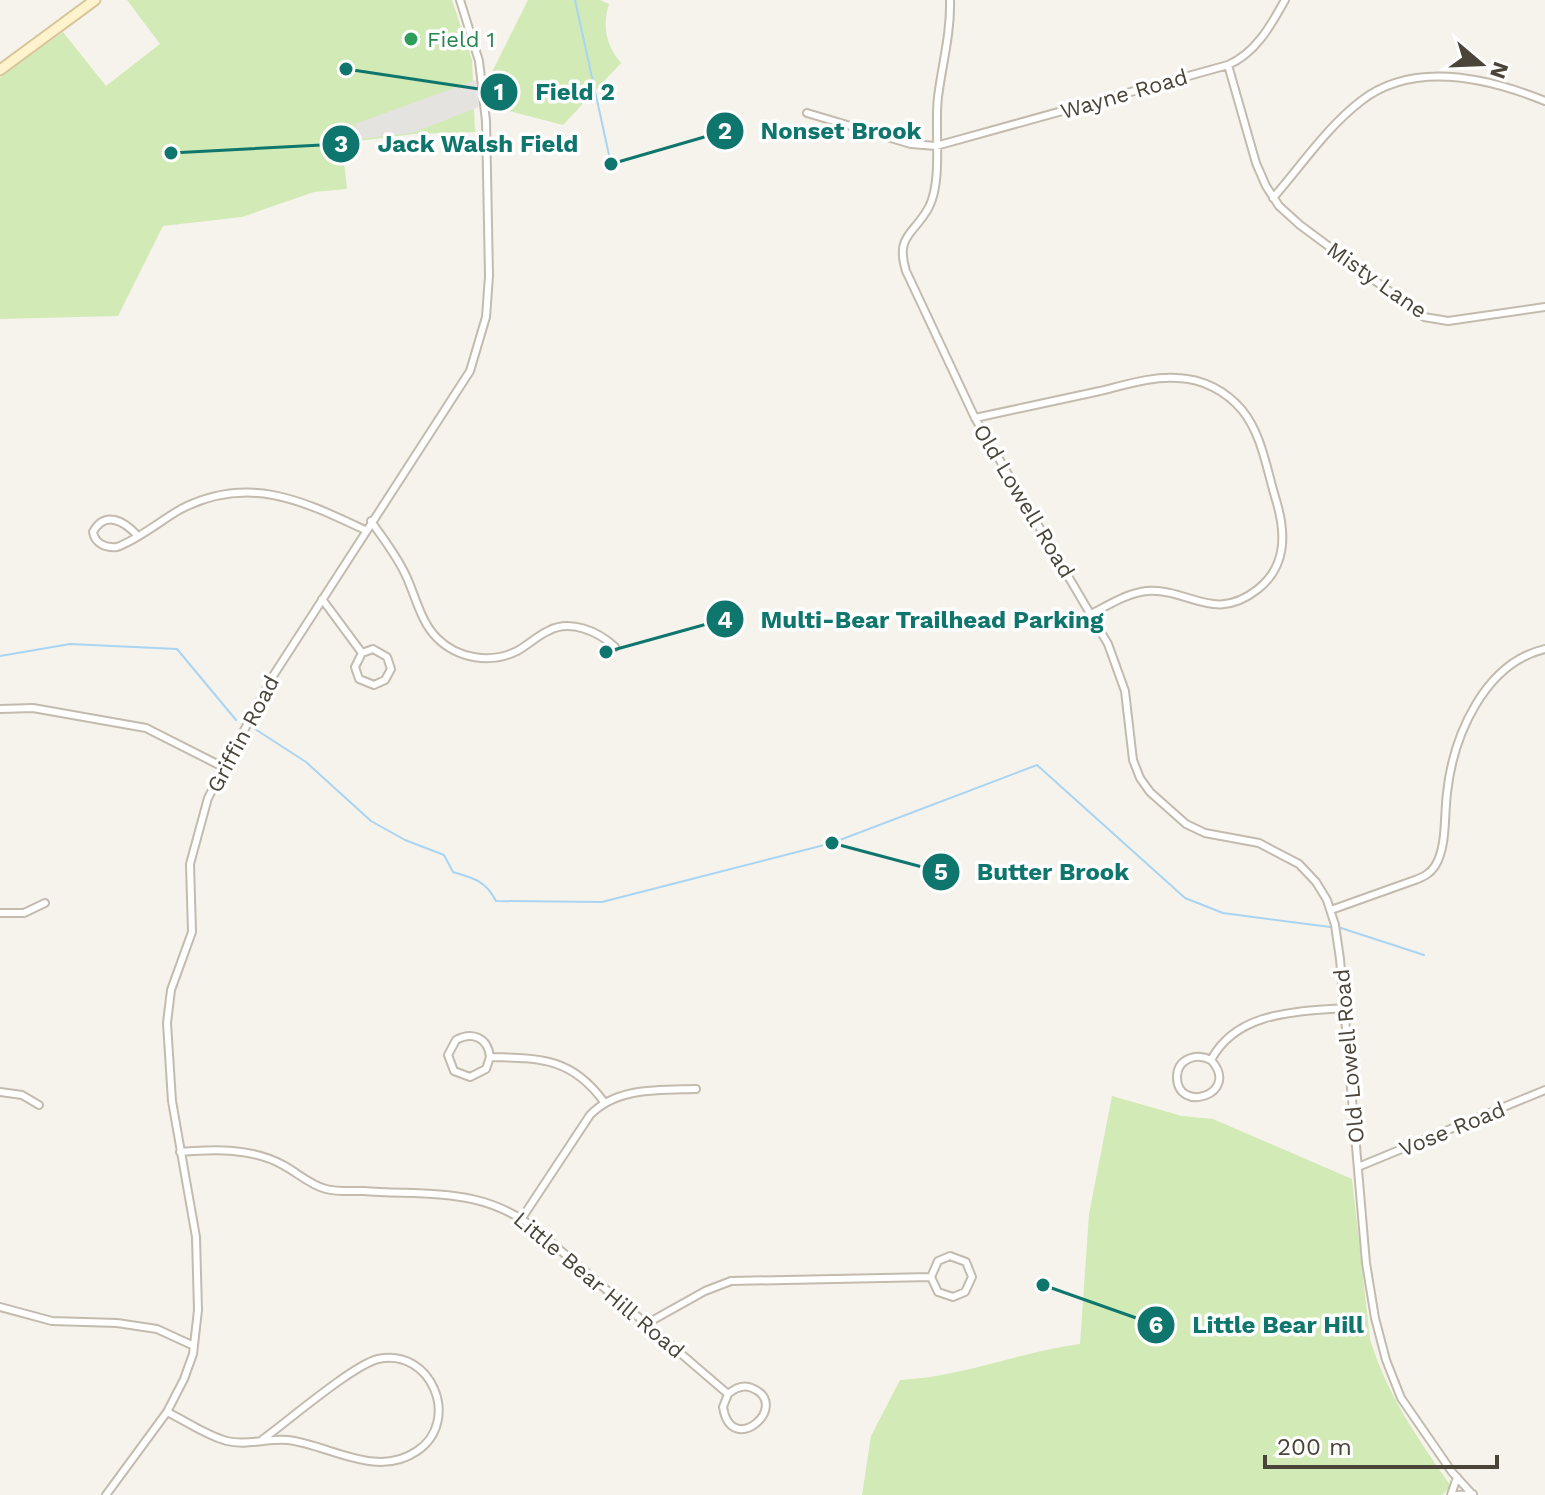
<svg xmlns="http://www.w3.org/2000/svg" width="1545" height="1495" viewBox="0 0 1545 1495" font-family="'Work Sans',sans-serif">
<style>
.green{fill:#d2eab5}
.parking{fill:#e5e3e0}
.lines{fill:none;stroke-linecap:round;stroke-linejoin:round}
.stream{stroke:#a9d4f2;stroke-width:2}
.street-casing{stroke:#c2bbae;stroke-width:10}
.secondary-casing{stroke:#d6c79b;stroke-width:13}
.street{stroke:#fff;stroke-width:6}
.secondary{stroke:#fff3cd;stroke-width:9}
.leisure-dot{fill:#2e9e5b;stroke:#fff;stroke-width:3}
.labels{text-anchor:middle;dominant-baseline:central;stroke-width:7;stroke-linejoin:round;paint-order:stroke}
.leisure-label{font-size:22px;fill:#27864d;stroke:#fff;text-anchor:start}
.street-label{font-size:22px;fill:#4b4439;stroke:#fff}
.leader{fill:none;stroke:#0f766e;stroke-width:3}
.callout-dot{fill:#0f766e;stroke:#fff;stroke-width:3}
.mark-label{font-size:24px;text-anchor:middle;font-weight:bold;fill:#fff}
.callout-label{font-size:24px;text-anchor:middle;font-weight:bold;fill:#0f766e;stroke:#fff;stroke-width:7;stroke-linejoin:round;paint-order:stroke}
</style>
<rect width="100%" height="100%" fill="#f6f3ec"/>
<path class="green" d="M127 0H452L472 60 475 132 414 134 342 143 347 189 314 192 242 217 163 226 118 316 0 319V78L63 32 106 86 160 44Z
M528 0H600L609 4C602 26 606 46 621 63L563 125 501 109 493 70Z
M1112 1096 1182 1116 1213 1119 1352 1179 1370 1339C1387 1395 1418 1439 1451 1486L1442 1495H862L871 1436 900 1380C963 1377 1019 1352 1080 1344L1089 1214Z"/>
<path class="parking" d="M476 80 479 107 412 133 360 139 355 124Z"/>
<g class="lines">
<path class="stream" d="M575 0 611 164
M0 656 70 644 177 649 236 720
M255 729 306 762 371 821 405 840 444 855 453 872C474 878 486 881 496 901L602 902 832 843 1037 765 1185 898 1223 913 1330 927
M1341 928 1424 955"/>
<defs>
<path id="street" d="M950 0C951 33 942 65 938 97 934 129 943 179 929 207 914 235 895 235 906 271L975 418 1108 644 1125 691 1133 760 1140 778 1150 792 1186 824 1205 833 1259 843 1299 864 1316 882 1327 900 1335 925 1340 959 1366 1263 1375 1318 1386 1360 1401 1398 1452 1472 1473 1495
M1228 65 1256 163 1266 186 1279 206 1300 225 1424 317 1448 321 1545 307
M807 113 911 144 936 146 1228 65C1256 53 1271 25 1285 0
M1273 198C1301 166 1327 127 1361 101 1414 60 1488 78 1545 101
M975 418C1017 409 1058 400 1100 391 1125 385 1152 376 1178 378 1203 379 1226 391 1242 410 1262 434 1267 471 1276 500 1286 533 1287 566 1258 589 1214 624 1189 588 1147 591 1127 593 1109 605 1091 614
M371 521C384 540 398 557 407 578 416 598 421 622 437 638 458 659 491 664 517 651 528 645 537 636 548 631 570 619 598 631 615 647
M137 535C124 521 105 510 93 532 95 544 106 548 117 547 139 539 160 521 181 509 249 474 303 501 365 530
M322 599 362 653 373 649 387 657 391 669 385 680 374 685 359 679 355 667 362 653
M0 709 33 708 146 728 223 767
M1331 910 1415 880C1423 877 1430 874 1435 866 1447 847 1444 816 1447 793 1453 737 1484 663 1545 649
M0 913H24L45 903
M490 1057 486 1069 470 1077 454 1071 448 1055 456 1040C473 1031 488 1038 490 1057 541 1058 572 1058 604 1102
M1211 1060C1197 1053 1178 1058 1177 1076 1176 1115 1242 1094 1211 1060 1237 1011 1296 1012 1345 1008
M0 1092 22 1095 39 1105
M180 1152C215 1149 252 1148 283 1165 298 1173 310 1185 326 1189 338 1192 351 1191 363 1191 430 1196 484 1186 539 1232L728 1394 723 1407C731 1459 793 1405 752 1388 743 1384 735 1388 728 1394
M1358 1167 1545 1090
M522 1218 590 1115C617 1087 659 1090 696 1089
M0 1307 52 1321 117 1323 157 1329 194 1346
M646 1324 705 1291 731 1281 931 1277 938 1292 953 1297 965 1292 972 1277 966 1262 950 1256 938 1261 931 1277
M167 1412C186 1421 207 1436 227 1441 246 1446 268 1438 288 1440 330 1445 376 1479 417 1451 462 1421 431 1347 378 1359 353 1365 288 1421 263 1439
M106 1495 167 1412 184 1379 193 1354 198 1310 196 1237 172 1101 167 1023 171 990 192 932 190 864 208 798 273 676 470 371 486 317 489 276 486 121 479 61 460 0
M1451 1495 1457 1477
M1456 1495 1473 1494"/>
<path id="secondary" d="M0 70 95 0"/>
</defs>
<use href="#street" class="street-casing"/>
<use href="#secondary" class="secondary-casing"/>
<use href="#street" class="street"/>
<use href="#secondary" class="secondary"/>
</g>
<circle class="leisure-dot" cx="411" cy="39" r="8"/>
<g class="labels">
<g class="leisure-label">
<text x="427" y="39">Field 1</text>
</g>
<g class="street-label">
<text transform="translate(1124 94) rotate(-16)">Wayne Road</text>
<text transform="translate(1377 280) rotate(35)">Misty Lane</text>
<text transform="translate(1024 501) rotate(59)">Old Lowell Road</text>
<text transform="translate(243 734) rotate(-62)">Griffin Road</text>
<text transform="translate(1349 1056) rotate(-95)">Old Lowell Road</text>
<text transform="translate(1452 1129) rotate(-22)">Vose Road</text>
<text transform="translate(599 1285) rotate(40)">Little Bear Hill Road</text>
</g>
</g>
<path class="leader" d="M346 69L499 92M611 164L725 131M171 153L341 144M606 652L725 619M832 843L941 872M1043 1285L1156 1325"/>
<g class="callout-dot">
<circle cx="346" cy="69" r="8"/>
<circle cx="611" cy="164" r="8"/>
<circle cx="171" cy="153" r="8"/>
<circle cx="606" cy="652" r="8"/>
<circle cx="832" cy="843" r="8"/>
<circle cx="1043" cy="1285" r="8"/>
<circle cx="499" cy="92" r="20"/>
<circle cx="725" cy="131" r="20"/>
<circle cx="341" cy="144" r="20"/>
<circle cx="725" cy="619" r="20"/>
<circle cx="941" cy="872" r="20"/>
<circle cx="1156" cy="1325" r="20"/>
</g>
<g class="mark-label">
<text x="499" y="100">1</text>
<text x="725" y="139">2</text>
<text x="341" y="152">3</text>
<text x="725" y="628">4</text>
<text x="941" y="880">5</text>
<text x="1156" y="1333">6</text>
</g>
<g class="callout-label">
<text x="575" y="100">Field 2</text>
<text x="841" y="139">Nonset Brook</text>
<text x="478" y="152">Jack Walsh Field</text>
<text x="932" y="628">Multi-Bear Trailhead Parking</text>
<text x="1053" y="880">Butter Brook</text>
<text x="1278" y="1333">Little Bear Hill</text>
</g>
<g transform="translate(1481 64) rotate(109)" stroke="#ffffff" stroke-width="6" paint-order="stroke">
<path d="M0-6L14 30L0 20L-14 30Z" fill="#4b4439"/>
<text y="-12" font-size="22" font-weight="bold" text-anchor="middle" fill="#4b4439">N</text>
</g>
<path d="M1265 1455v12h232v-12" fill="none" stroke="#4b4439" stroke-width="4"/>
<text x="1277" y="1455" font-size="24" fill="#4b4439" stroke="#ffffff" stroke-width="6" paint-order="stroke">200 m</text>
</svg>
